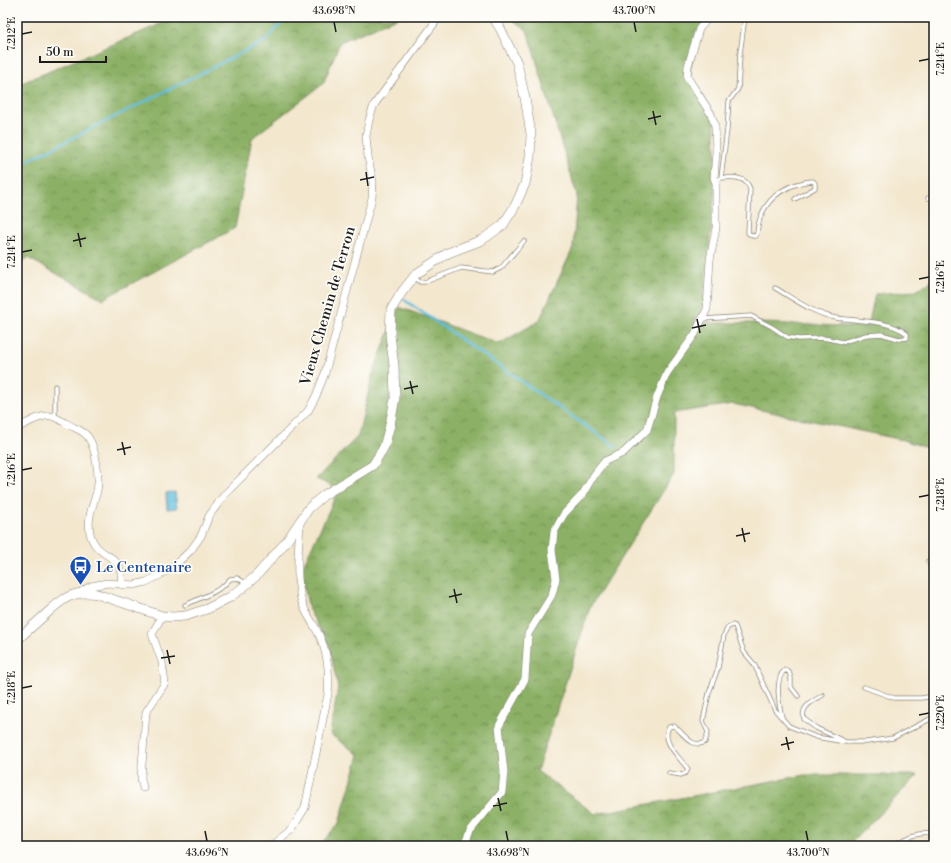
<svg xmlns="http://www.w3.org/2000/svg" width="951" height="863" viewBox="0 0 951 863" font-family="'Libre Bodoni',serif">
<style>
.forest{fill:url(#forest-crowns);stroke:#546641}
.water{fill:url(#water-ripples);stroke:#3e6c7d}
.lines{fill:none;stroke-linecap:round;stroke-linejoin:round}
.stream{stroke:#60bdde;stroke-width:2.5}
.service-casing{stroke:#888275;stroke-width:5}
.minor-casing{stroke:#888275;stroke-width:8}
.tertiary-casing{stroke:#888275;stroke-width:10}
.service{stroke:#fff;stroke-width:3.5}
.minor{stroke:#fff;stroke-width:7}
.tertiary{stroke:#fff;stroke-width:9}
.ticks{fill:none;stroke:#1c1c1c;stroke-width:1.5}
.labels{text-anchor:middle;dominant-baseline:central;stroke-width:3.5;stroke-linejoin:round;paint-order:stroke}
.street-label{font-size:15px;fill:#1c1c1c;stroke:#fdfcf7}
.transit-label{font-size:15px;fill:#164399;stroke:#fdfcf7;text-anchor:start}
.neatline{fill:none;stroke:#1c1c1c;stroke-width:1.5}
.ticks-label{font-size:10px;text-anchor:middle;fill:#1c1c1c}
</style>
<defs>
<pattern id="forest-crowns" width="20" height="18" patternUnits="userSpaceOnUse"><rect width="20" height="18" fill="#8cb166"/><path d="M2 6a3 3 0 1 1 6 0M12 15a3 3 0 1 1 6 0" fill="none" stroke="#728f53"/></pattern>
<pattern id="water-ripples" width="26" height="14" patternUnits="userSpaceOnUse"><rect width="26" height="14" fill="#60bdde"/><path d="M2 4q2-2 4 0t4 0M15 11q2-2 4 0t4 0" fill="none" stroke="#53a2be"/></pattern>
</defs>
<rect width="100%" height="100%" fill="#fdfcf7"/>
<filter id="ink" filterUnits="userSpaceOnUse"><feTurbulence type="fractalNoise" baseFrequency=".025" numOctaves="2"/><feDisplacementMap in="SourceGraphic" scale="8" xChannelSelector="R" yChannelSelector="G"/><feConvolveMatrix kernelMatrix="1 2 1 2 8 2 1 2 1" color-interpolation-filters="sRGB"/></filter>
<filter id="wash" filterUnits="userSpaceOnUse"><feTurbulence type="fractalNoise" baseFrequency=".012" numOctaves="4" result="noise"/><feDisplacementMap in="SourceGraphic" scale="16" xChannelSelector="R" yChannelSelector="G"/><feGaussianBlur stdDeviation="0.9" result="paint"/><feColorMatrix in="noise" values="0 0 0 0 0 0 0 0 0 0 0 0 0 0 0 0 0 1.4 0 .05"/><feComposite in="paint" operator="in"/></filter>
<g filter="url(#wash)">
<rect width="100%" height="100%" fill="#f3e7ce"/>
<path class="forest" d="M177 17H399L340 42 323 84 252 138 235 228 103 299 28 258 17 266V85Z
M508 17H711L699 35 690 70 691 76 714 113 717 171 703 306 694 323H763L868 327 875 294 915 291 934 280V450L903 440 733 404 674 413V474L590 607 537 771 595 814 805 775H918L848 846H319L339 823 359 755 330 734 338 688 329 645 309 610 301 570 339 489 316 479 358 436 373 373 399 307 499 344 539 321 573 248 577 195 527 30Z"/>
<path class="water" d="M175 492 177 508 167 509 166 493Z"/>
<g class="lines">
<path class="stream" d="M17 166 265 41 287 17
M403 299 616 447"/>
</g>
</g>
<g filter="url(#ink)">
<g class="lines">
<defs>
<path id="service" d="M721 178C733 177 746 176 750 189L748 233 753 236H756L757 233C759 209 774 191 797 184 802 183 807 181 813 181L815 183V188L795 199
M719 179 721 178 727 130 729 101 738 89 740 54 745 17
M928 198 934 199
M415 278 420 282H425L461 268 493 272 501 268 524 241
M703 319 751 316 772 327 787 337 799 339 823 338 843 342 866 335 881 334 899 339 907 338V334C891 320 856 321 836 318 814 314 794 299 775 288
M55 386V417
M928 561 934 571
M185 605C200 598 220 592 230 579L237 578 246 583
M864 687 894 698H921L934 696
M823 695C814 701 800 706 804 719L816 728 844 741
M782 717C779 706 774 678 785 670L789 672 791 678V687L798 696
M669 773 681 775 686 773 688 769C680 758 660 741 669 727L674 726C683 732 692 750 705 742L708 732 703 721 709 693 718 668 724 635 728 627 733 625 735 626 744 652 754 664 775 710 789 726 816 737 845 742H867L893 738 934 717
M892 846C905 839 919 830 934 835"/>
<path id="minor" d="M17 428C26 424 41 414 51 416 58 418 65 423 71 426 77 429 84 431 88 437 96 448 100 478 97 491 93 506 87 517 90 533 95 556 115 553 120 569 122 574 121 580 122 585
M79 593 91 586 107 583 134 585 146 582 160 575 175 565 191 550 201 536 209 516 225 494 308 411 316 396 325 373 372 198 373 182 368 157 366 136 369 120 374 105 439 17
M143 788 141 778 146 712 165 683 162 662 152 634 162 616
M271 846 292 829 305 808 328 694C330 671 328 650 316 629 310 618 304 611 301 599 295 573 299 547 300 522
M464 846 470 831 502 792 504 772 499 726 525 679 528 634 552 595 556 579 552 550 554 532 564 514 582 495 594 475 605 461 623 453 647 430 657 397 667 373 695 334 707 309 710 260 716 228V183L714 178 716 151 715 126 711 114 687 77 688 66 699 29 709 17
M922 846 934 840"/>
<path id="tertiary" d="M17 640C26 632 36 623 45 615 62 599 72 590 97 594L162 616 173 617 185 616 207 609 230 597 241 589 257 575 286 542 309 508 324 495 373 465 384 447 390 425 395 398 394 366 390 335 391 310 402 292 416 274 448 253 482 240 503 225 515 206 525 184 530 157 531 134 525 98 517 63 500 28 493 17"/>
</defs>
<use href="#service" class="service-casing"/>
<use href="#minor" class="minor-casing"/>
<use href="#tertiary" class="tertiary-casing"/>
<use href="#service" class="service"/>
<use href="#minor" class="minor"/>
<use href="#tertiary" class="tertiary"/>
</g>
</g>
<path class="ticks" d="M334 22 336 32M634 22 636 32M22 34 32 32M919 61 929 59M653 111 656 125M648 119 661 116M366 172 368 186M360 180 374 177M78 233 81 247M73 241 86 238M22 252 32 250M919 279 929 277M697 319 700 333M692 328 706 325M410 381 413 394M404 389 418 386M122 442 125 455M117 450 131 447M22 470 32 468M919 497 929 495M742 528 745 542M736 536 750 533M454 589 457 603M449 597 462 594M167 650 170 664M161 658 175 656M22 688 32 686M919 715 929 713M786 737 789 750M781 745 794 742M498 798 501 811M493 806 507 803M205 831 207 841M506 831 508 841M806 831 808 841"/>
<defs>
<symbol id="bus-pin" viewBox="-11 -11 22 30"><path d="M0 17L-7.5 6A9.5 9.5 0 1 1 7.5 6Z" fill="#1a4fb4" stroke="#fdfcf7"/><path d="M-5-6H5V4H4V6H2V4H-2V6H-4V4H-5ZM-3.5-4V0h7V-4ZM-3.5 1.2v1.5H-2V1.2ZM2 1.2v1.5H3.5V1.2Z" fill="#fff"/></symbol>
</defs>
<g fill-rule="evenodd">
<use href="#bus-pin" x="68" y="554" width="25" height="34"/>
</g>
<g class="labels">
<g class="street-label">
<text transform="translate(328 306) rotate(-74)">Vieux Chemin de Terron</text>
</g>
<g class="transit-label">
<text x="96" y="567">Le Centenaire</text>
</g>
</g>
<rect width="951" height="863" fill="none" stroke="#fdfcf7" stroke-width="44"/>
<path d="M40 56v6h66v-6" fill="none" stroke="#1c1c1c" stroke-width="2"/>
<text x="46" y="56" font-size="12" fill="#1c1c1c" stroke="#fdfcf7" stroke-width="3" paint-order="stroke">50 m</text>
<rect x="22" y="22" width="907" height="819" class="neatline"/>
<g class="ticks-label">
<text x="334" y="14">43.698°N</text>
<text x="634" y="14">43.700°N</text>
<text transform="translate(11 34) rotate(-90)" y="4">7.212°E</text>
<text transform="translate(940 59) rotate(-90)" y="4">7.214°E</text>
<text transform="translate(11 252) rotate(-90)" y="4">7.214°E</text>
<text transform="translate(940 277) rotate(-90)" y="4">7.216°E</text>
<text transform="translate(11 470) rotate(-90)" y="4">7.216°E</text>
<text transform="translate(940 495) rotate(-90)" y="4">7.218°E</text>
<text transform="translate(11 688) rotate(-90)" y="4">7.218°E</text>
<text transform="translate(940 713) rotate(-90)" y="4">7.220°E</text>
<text x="207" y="856">43.696°N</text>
<text x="508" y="856">43.698°N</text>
<text x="808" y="856">43.700°N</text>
</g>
</svg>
